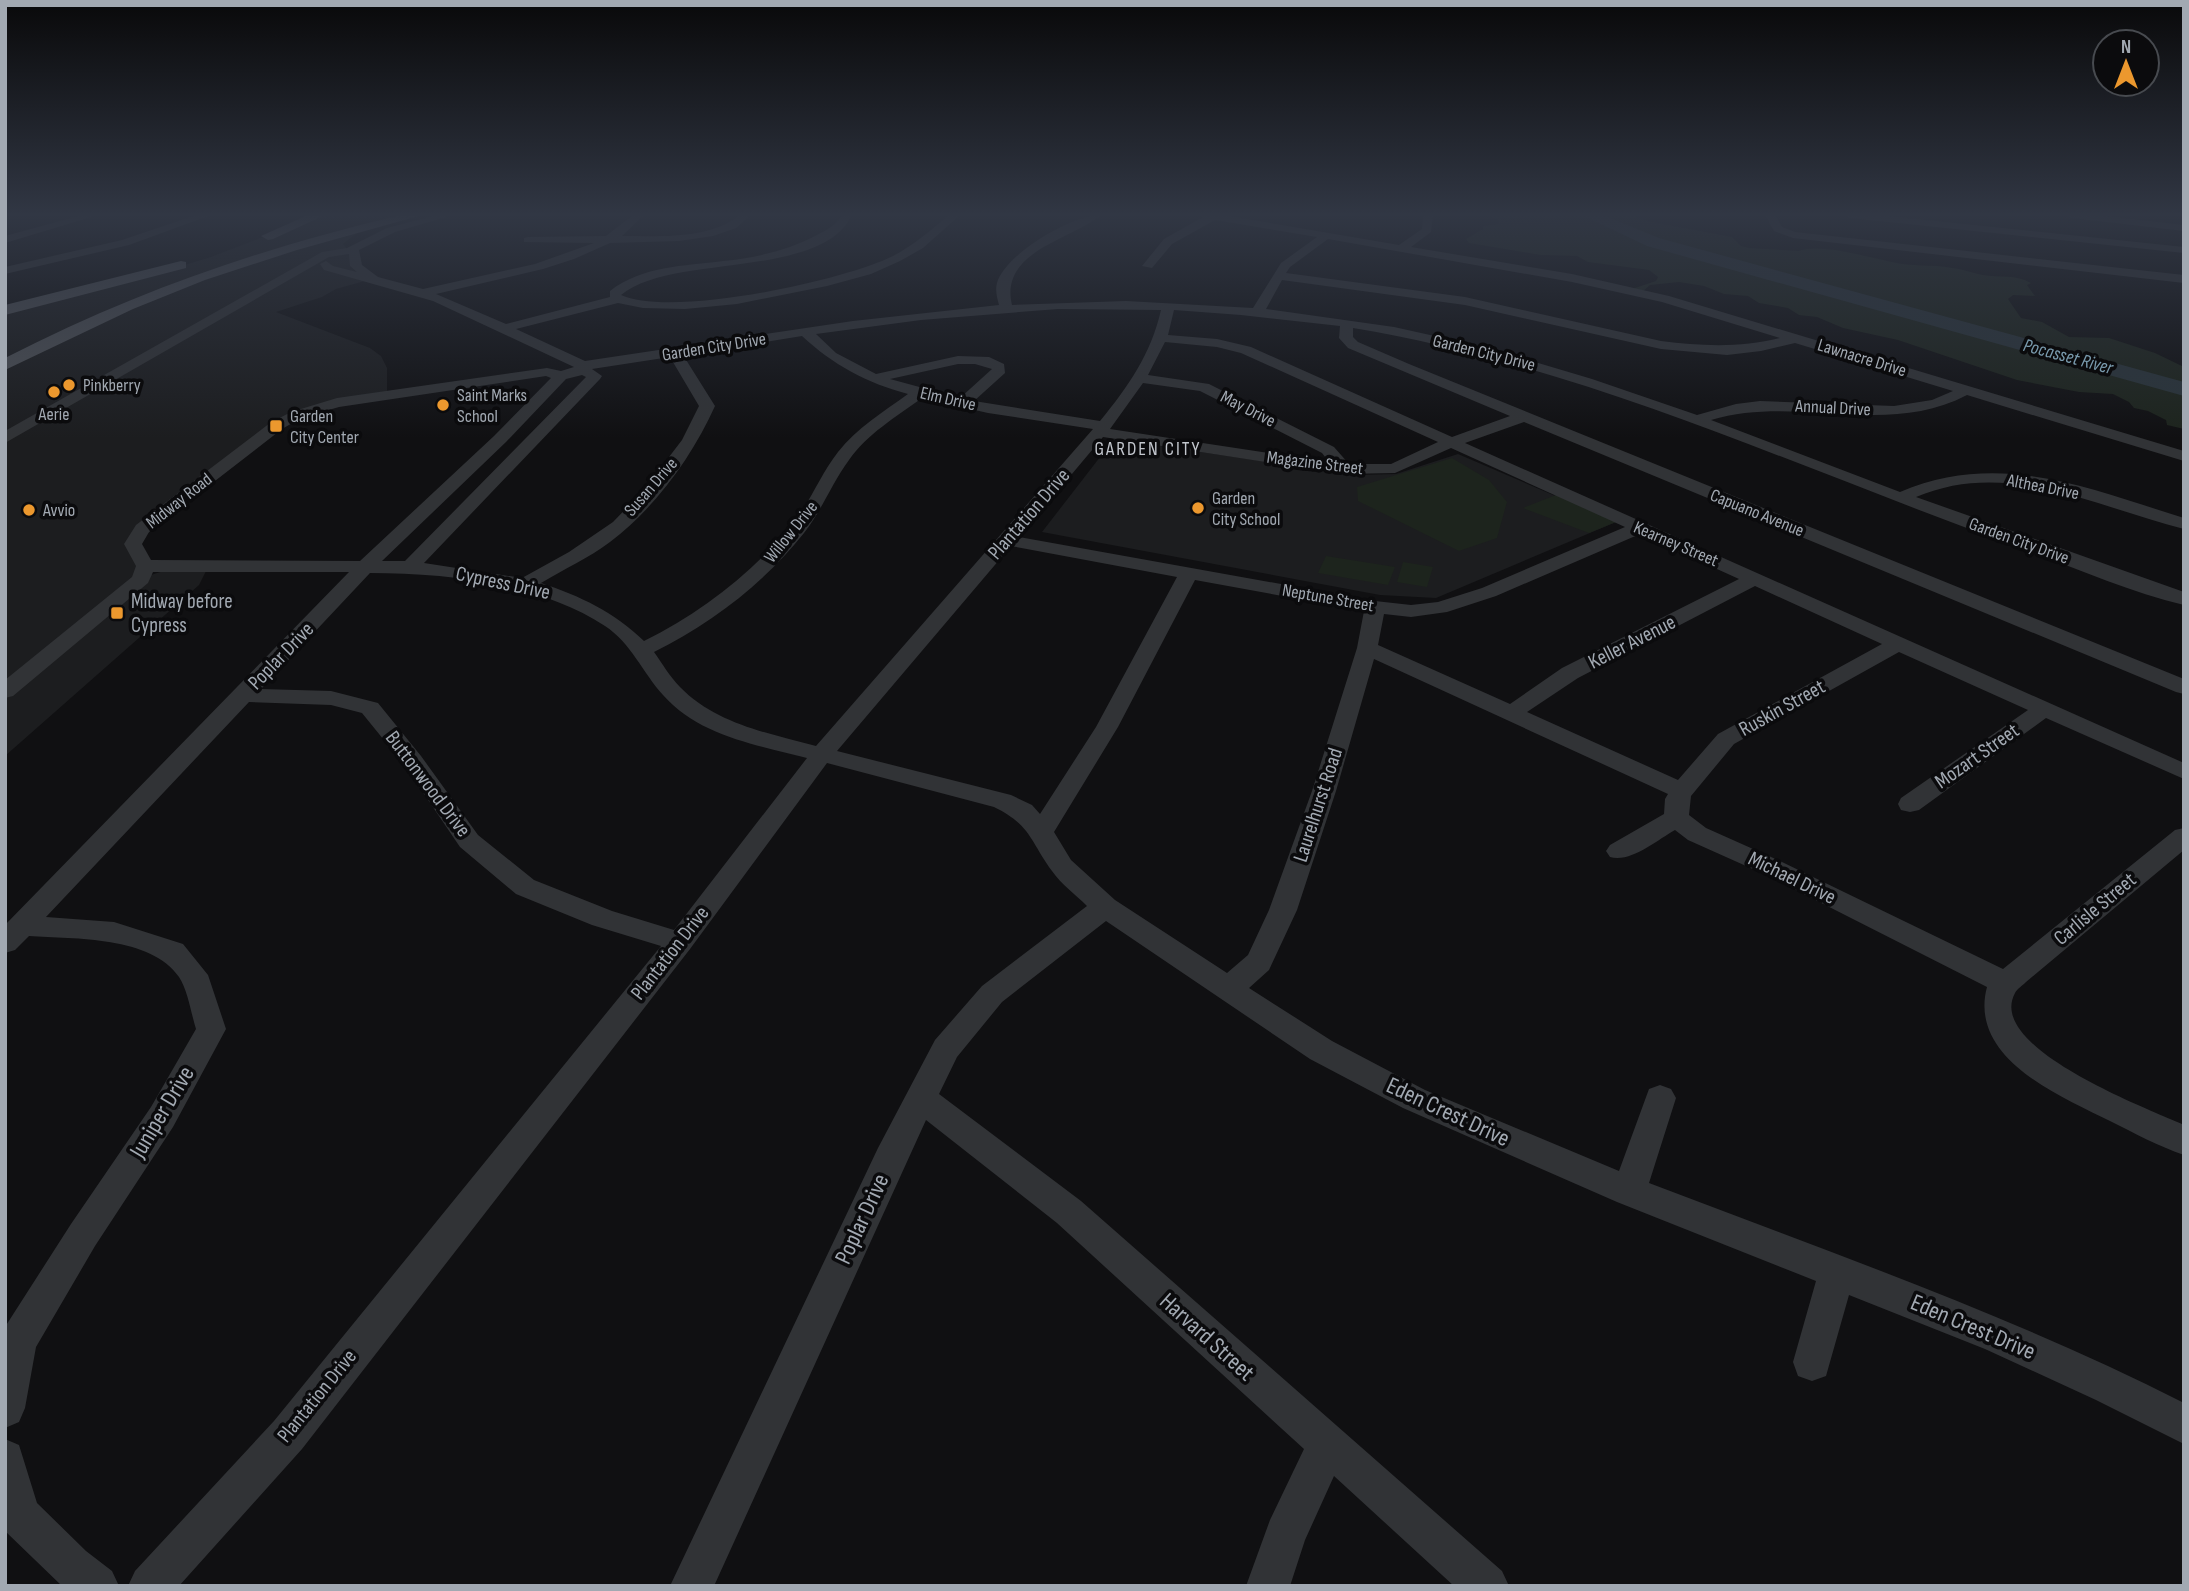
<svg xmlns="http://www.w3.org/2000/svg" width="2189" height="1591" viewBox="0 0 2189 1591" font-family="'Sofia Sans Condensed',sans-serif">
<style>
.built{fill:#1c1d1f}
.green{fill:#1d241d}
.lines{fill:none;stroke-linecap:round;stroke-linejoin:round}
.river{fill:#2a343a;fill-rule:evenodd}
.minor{fill:#313336;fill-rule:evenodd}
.major{fill:#4d5055;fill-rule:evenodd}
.poi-dot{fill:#ec982e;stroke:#0b0b0d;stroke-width:2.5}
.labels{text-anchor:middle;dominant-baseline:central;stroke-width:7;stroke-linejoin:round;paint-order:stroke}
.far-street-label{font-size:18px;fill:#a2a9b2;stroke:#0b0b0d}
.far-poi-label{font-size:18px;fill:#a2a9b2;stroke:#0b0b0d;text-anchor:start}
.far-water-label{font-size:19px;font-style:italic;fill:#799aad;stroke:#0b0b0d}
.far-neighbourhood-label{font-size:19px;letter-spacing:2px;fill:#c3c7ce;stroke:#0b0b0d}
.street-label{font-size:21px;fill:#a2a9b2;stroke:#0b0b0d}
.poi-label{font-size:21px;fill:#a2a9b2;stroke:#0b0b0d;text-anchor:start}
.near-street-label{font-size:24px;fill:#a2a9b2;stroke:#0b0b0d}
</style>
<rect width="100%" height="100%" fill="#101012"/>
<path class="built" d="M320 215H416L378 224 357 233 343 244 372 279 336 289 322 297 276 312 370 348 381 356 387 368V393L299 415 134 544 144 577 167 570 208 567 199 585 5 756V310L148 276 211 257Z
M1114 439 1356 475 1396 474 1458 454 1616 522 1436 598 1380 595 1042 532Z"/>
<path class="green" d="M1491 215H1631L1647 221 1732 237 1741 246 1749 248 1799 251C1820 243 1867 257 1892 262 1912 267 1932 264 1952 268 1963 269 1973 273 1983 275 2000 278 2016 274 2031 283L2027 285 2035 296 2013 295 2008 299 2021 318 2042 322 2069 337 2109 338 2155 353 2184 367V429L2167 425 2166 420 2148 411 2134 408 2129 402 2113 394 2079 392 2017 380 1898 340 1843 328 1817 317 1799 315 1788 308 1759 303 1748 296 1724 294 1704 286 1679 282 1650 285 1641 293 1629 290 1656 281 1658 277 1649 270 1588 262 1577 256 1541 255 1469 243 1466 239 1483 229V226L1499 224 1498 219 1486 216Z
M1452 458 1489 480 1507 502 1497 538 1459 551 1358 501 1357 487Z
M1556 495 1616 522 1589 533 1523 508Z
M1326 556 1395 567 1388 585 1318 573Z
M1403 562 1433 567 1427 587 1397 582Z"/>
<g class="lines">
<path class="river" d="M1582 215H1603L1659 238 2184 382V396L1647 246Z"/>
<path class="minor" d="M82 215H98L5 243V236Z
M196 215H211L129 245 5 274V267L122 240Z
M437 215H453L395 232 359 250 362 265 378 277 423 289 535 264 594 243 524 242V238L528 237 606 236 633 215H644L622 236C659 236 709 240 740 215H751L736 228 713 236 679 241 610 243 574 259 543 269 436 294 506 324 610 297V291C642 266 684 266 723 261 755 258 789 250 817 235 827 230 836 225 842 215H852C821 280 672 253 621 295 671 318 843 281 893 256 914 245 931 230 949 215H960L923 248 900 261 871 274 827 286 737 304 685 309 643 308 618 303 516 329 585 361 853 321 999 305C997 298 995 290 997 283 1005 254 1073 214 1101 215 1071 240 999 251 1012 305L1126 301 1253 308 1281 263 1317 237 1215 220 1172 244 1152 268 1142 266 1164 239 1203 217 1201 215H1223L1399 245 1422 229 1423 215H1433L1431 232 1411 247 1572 274 1669 296 2184 451V461L1967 395C1886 438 1796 394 1711 420L1900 492C2000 450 2087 488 2184 518V529C2096 507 2007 458 1916 497L2184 592V605C2126 591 2069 565 2013 545 1796 467 1583 366 1353 328V337L1358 342 1409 364 2184 679V694L2176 692 1524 422 1465 443 2184 763V779L2046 718 1919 810 1910 812 1901 810 1898 804 1901 798 2028 710 1899 652 1734 744 1691 796 1689 815 1706 828 1782 862 2003 969 2175 830 2184 828V850L2026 982C2023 985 2017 989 2015 993 1985 1048 2149 1109 2184 1125V1155C2158 1146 2134 1133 2110 1121 2059 1096 1968 1058 1987 987L1764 874 1688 840 1675 830C1657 840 1631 863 1610 857L1606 851 1610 845 1664 814 1665 799 1668 794 1374 659 1336 791 1297 910 1269 970 1249 988 1332 1041 1425 1090 1619 1171 1649 1089 1660 1085 1671 1089 1676 1098 1649 1183C1829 1252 2011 1315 2184 1403V1444L2096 1400 1985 1349 1849 1295 1826 1376 1812 1381 1798 1376 1793 1362 1816 1281 1617 1202 1403 1108 1310 1059 1106 921 1002 1002 957 1057 939 1094 1081 1201 1502 1571 1509 1586H1454L1334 1476 1305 1540 1290 1586H1246L1270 1520 1304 1449 1057 1223 926 1120 714 1586H670L878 1148 935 1040 982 986 1087 906C1076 895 1061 884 1052 871 1030 841 1031 825 994 807L827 763 690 949 302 1449 179 1586H128L135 1571 274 1421 661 946 592 925 516 894 460 847 405 766 362 713 331 705 249 702 46 917 114 922 183 944 208 975 226 1029 173 1127 95 1246 36 1347 25 1408 19 1422 5 1428V1327L71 1224 151 1107 196 1029C191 1013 188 991 179 977 151 936 75 939 29 936L15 950 5 953V925L349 572H153L148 583 13 696 5 698V680L132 577 136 566 124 544 136 525 270 423 291 412 337 398 547 368 561 371 574 367 433 301 324 270 320 264 326 261 333 266 357 272 350 266 349 254 329 257 5 443V431L322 252 347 248 387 228ZM1328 239 1572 282 1662 302 1780 338C1740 348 1701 346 1661 341L1465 297 1286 273 1290 267ZM1282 280 1465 305 1661 349 1727 355 1761 351 1795 343 1953 391 1932 400 1894 406 1760 401 1736 404 1697 415 1592 379 1484 347 1394 327 1266 309ZM1058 309 1161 310C1151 354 1128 387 1100 421L974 401 1005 373 1004 364 989 357 958 356 876 374 836 353 816 334 921 320ZM1174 310 1241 315 1340 326 1339 338 1348 348 1510 416 1452 437 1251 347 1217 339 1168 335ZM802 336C833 365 867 383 908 394 883 412 857 428 838 452 820 475 810 503 792 525 751 574 701 613 644 641 614 612 580 596 541 583 564 569 589 558 610 542 655 508 692 457 715 406L683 355ZM1165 342 1217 347 1241 353 1438 442 1391 464H1349L1334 447 1209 384 1148 375ZM670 357 699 406 682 440 643 491 613 522 569 552 522 578 424 563 600 379 602 376 592 369ZM958 364H975L992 369 960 398 890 379ZM582 375 586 377 405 561H382L506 442 566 379ZM546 376 551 378 494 436 360 561 151 560 142 544 149 532 282 429 301 418 339 407ZM1143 383 1200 391 1322 453 1329 462 1110 429ZM922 398 988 413 1093 429 816 746C768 733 716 724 680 687 670 677 662 663 654 652 712 623 763 584 804 533 822 510 832 483 849 460 867 434 896 417 922 398ZM1103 437 1344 474 1395 473 1451 448 1625 527 1482 588 1438 602 1411 605 1375 601 1019 537ZM1640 534 1739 579 1562 668 1510 704 1378 645 1384 614 1411 617 1447 612 1496 596ZM1011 546 1177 577 1096 727 1040 814 1032 805 1011 795 837 751ZM370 573C447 573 539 583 605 626 631 643 643 673 663 695 699 736 757 745 807 758L674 930 612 911 534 880 478 835 421 756 378 703 331 691 261 689ZM1195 580 1364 611 1357 648 1312 791 1269 910 1248 955 1227 973 1115 900 1071 860 1054 832 1118 727ZM1755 586 1882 644 1718 734 1678 780 1527 712 1578 678Z
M1765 215H1775L1782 227 1795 232 2184 275V283L1793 238 1774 231Z
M1845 215H1878L2184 247V253L1850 218Z
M2067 215H2097L2184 225V231L2072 218Z
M5 1439 19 1445 37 1503 86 1551 112 1571 119 1586H62L5 1531Z"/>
<path class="major" d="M308 215H325L273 239 268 240 261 236Z
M401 215H422L297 250 205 280 133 309 5 370V358C137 291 258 249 401 215Z
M181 261 186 262V268L5 315V305Z"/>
</g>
<linearGradient id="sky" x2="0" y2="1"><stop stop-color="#09090a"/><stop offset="0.49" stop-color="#313744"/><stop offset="1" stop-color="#313744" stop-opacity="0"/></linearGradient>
<rect width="2189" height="438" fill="url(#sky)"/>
<g class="poi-dot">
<circle cx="69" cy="385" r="7"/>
<circle cx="54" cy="392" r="7"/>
<circle cx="443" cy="405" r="7"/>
<rect x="269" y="419" width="14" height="14" rx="3.5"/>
<circle cx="1198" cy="508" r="7"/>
<circle cx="29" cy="510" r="7"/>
<rect x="110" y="606" width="14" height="14" rx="3.5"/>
</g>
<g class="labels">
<g class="far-street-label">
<text transform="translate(714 347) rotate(-9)">Garden City Drive</text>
<text transform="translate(1484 353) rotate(14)">Garden City Drive</text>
<text transform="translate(1862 358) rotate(17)">Lawnacre Drive</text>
<text transform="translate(948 399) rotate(13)">Elm Drive</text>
<text transform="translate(1833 408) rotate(3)">Annual Drive</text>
<text transform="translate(1248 409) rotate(27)">May Drive</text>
<text transform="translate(1315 463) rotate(7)">Magazine Street</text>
<text transform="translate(651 487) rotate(-49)">Susan Drive</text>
<text transform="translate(2043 487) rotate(11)">Althea Drive</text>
<text transform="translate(179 501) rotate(-38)">Midway Road</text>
<text transform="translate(1757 513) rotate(22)">Capuano Avenue</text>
<text transform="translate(791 532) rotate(-51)">Willow Drive</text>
<text transform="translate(2019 541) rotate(20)">Garden City Drive</text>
<text transform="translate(1676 544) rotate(23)">Kearney Street</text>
<text transform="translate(1328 598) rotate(10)">Neptune Street</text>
</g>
<g class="far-poi-label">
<text x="83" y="385">Pinkberry</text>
<text x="457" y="395">Saint Marks<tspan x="457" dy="21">School</tspan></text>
<text x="54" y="414" text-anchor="middle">Aerie</text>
<text x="290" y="416">Garden<tspan x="290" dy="21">City Center</tspan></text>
<text x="1212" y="498">Garden<tspan x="1212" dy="21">City School</tspan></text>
<text x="43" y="510">Avvio</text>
</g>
<g class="far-water-label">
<text transform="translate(2068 357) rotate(15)">Pocasset River</text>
</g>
<g class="far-neighbourhood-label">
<text x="1148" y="449">GARDEN CITY</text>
</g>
<g class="street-label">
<text transform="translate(1029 514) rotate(-49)">Plantation Drive</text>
<text transform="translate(503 583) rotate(12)">Cypress Drive</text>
<text transform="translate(1632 642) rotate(-27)">Keller Avenue</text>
<text transform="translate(281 656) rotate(-46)">Poplar Drive</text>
<text transform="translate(1782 708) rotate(-29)">Ruskin Street</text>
<text transform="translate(1977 756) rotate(-35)">Mozart Street</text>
<text transform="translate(428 784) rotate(53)">Buttonwood Drive</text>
<text transform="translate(1318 805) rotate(-72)">Laurelhurst Road</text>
<text transform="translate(1792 878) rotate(26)">Michael Drive</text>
<text transform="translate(2095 909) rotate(-40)">Carlisle Street</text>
<text transform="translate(670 953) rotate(-52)">Plantation Drive</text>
<text transform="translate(317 1396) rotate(-51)">Plantation Drive</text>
</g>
<g class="poi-label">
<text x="131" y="601">Midway before<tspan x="131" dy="24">Cypress</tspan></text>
</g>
<g class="near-street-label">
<text transform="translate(162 1112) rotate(-59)">Juniper Drive</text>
<text transform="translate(1448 1112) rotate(25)">Eden Crest Drive</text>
<text transform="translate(862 1219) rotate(-65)">Poplar Drive</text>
<text transform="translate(1973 1327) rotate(23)">Eden Crest Drive</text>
<text transform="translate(1207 1337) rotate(42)">Harvard Street</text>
</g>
</g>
<rect width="2189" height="1591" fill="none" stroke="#a2a9b2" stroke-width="14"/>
<g transform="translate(2126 63)"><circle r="33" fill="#0b0b0d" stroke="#474a4f" stroke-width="2"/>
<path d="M0-5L12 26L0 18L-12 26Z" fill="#ec982e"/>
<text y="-10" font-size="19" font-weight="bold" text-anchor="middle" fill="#a2a9b2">N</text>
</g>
</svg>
